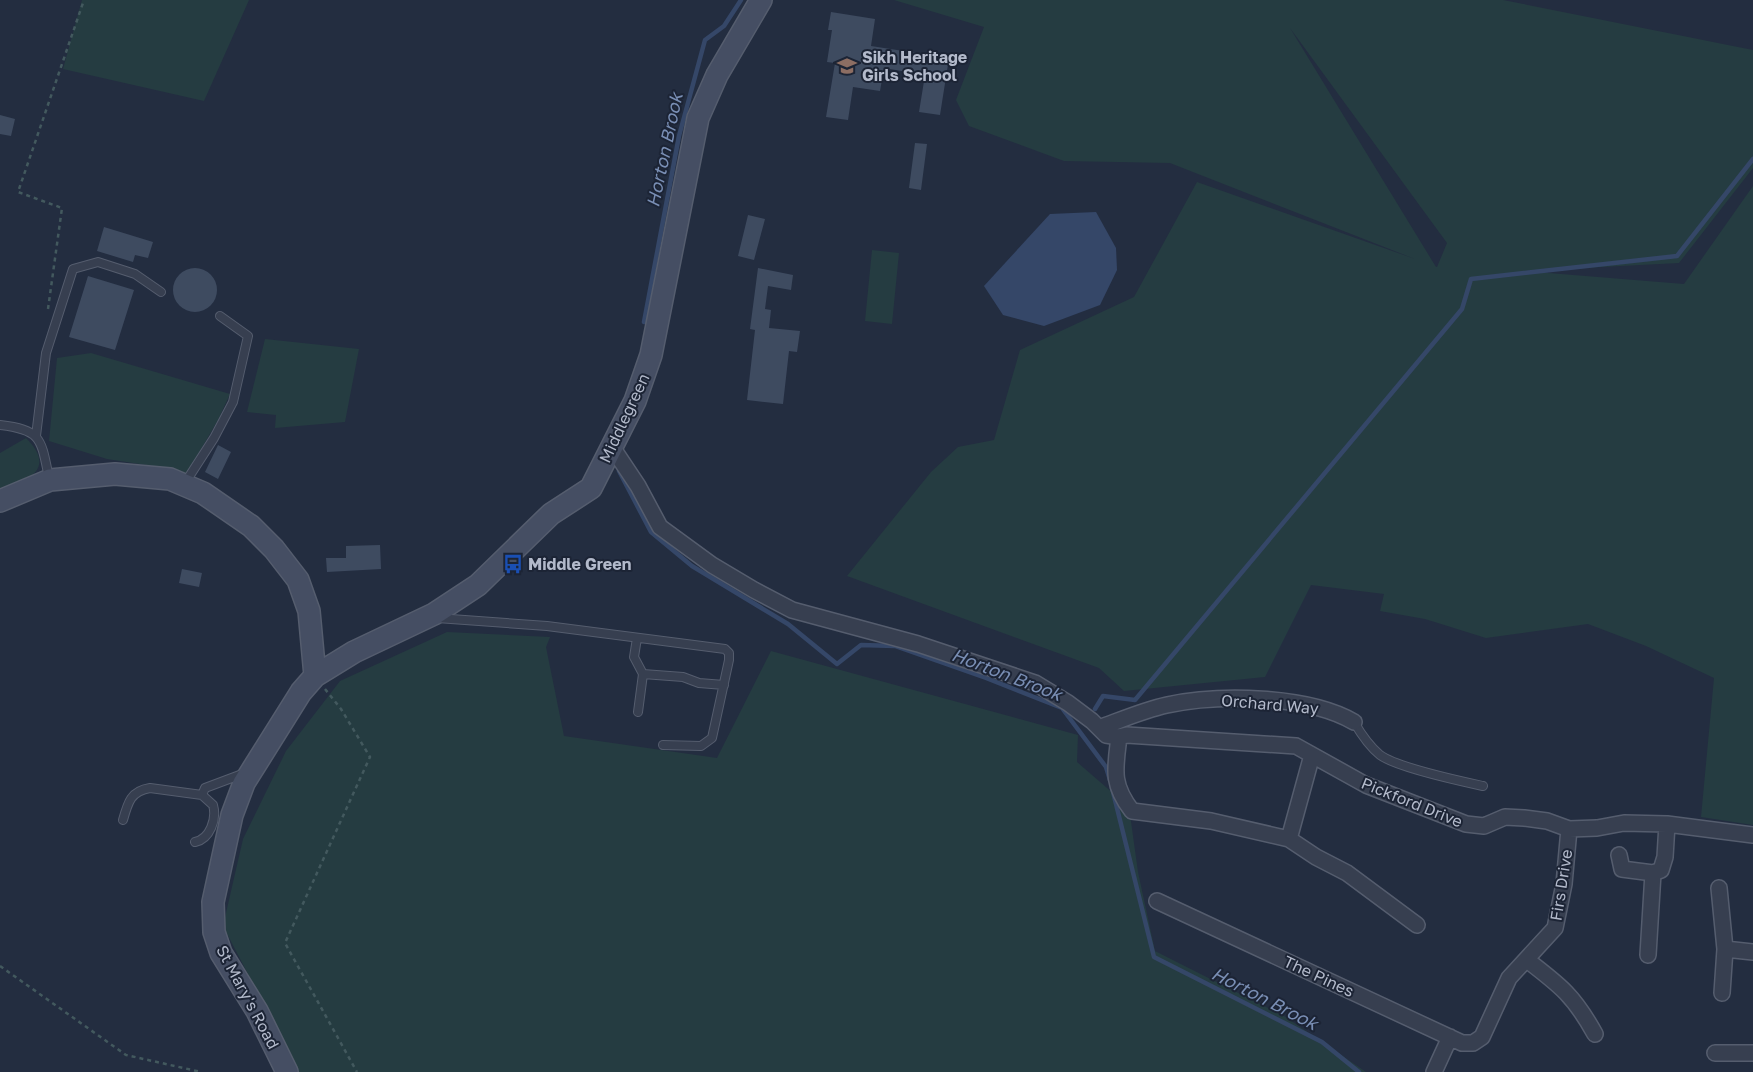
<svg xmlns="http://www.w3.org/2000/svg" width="1753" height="1072" viewBox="0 0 1753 1072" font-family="'Golos Text',sans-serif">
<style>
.green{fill:#253c41;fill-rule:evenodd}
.water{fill:#354768}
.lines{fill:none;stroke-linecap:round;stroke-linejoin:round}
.stream{stroke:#354768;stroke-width:4.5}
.building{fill:#3e4b60}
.lane-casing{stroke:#555d6e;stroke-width:10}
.street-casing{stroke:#555d6e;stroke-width:18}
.secondary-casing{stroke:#555d6e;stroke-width:24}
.path{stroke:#43595e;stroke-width:2.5;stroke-dasharray:4 4;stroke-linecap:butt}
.lane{stroke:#373f50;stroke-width:8}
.street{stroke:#373f50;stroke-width:15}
.secondary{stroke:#454e63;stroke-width:21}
.labels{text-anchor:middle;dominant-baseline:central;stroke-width:4;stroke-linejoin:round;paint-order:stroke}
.poi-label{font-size:16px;font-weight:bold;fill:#b3bacb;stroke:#1c2435;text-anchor:start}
.street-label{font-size:16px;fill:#b3bacb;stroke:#1c2435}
.water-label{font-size:18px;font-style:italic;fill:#798eb4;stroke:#1c2435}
</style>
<rect width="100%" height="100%" fill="#232d40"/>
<path class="green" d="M82 0H249L204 101 63 69Z
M894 0H1503L1753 50V168L1679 263 1524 271 1684 284 1753 186V825L1701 817 1714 678 1646 646 1588 624 1486 638 1425 619 1380 611 1384 594 1311 585 1265 677 1124 691 1099 668 847 576 931 472 958 447 994 440 1020 350 1134 297 1197 182 1415 259 1170 163 1064 161 969 126 956 100 984 27ZM1290 28 1447 243 1437 267H1436Z
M872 250 899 253 892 324 865 321Z
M265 339 359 349 345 422 275 428 276 415 247 412Z
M91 353 230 394 218 420 186 475 166 468 107 459 49 441 57 358Z
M26 438C58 470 26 481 0 492V453Z
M447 632 550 637 546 647 564 736 717 758 771 651 1078 735 1077 762 1129 807 1138 872 1155 951 1284 1016 1366 1072H299L223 926 243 839 286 751 340 681Z"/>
<path class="water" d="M1096 212 1116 248 1117 270 1100 305 1044 326 1003 315 984 286 1050 214Z"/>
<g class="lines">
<path class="stream" d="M644 322 679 136 705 40 724 26 741 0
M619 471 651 532 692 566 788 624 837 664 861 645 895 646 986 678 1062 708 1106 767 1110 780
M1095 709 1103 696 1135 700 1462 309 1471 279 1677 256 1753 159
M1112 788 1154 957 1322 1042 1359 1072"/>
</g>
<path class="building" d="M831 12 875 19 871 46 949 58 940 115 919 112 925 75 884 68 880 91 853 87 848 120 826 117 835 63 827 62 832 30H828Z
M0 115 15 119 11 136 0 134Z
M915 143 927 144 921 190 909 188Z
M748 215 765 219 754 260 738 256Z
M104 227 153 242 148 258 135 255 133 262 97 251Z
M173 290a22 22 0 1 1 44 0a22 22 0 1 1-44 0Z
M758 268 793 275 791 290 768 286 765 309 771 310 769 328 800 331 797 352 789 351 783 404 747 400 755 330 750 329Z
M88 276 134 290 115 350 69 337Z
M218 445 231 452 218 479 205 472Z
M380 545 381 569 327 572 326 558H346V546Z
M182 569 202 573 199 587 179 583Z"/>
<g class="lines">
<defs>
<path id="lane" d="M0 425C42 430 41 439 49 478
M36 436 46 353 73 269 98 262 135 274 161 292
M185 483 214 438 233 402 248 336 220 316
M437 618 547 626 725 649 729 653V660L712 738 701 746 663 745
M637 638 634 657 643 674 638 712
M643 674 683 677 699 683 724 685
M1354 722C1361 734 1369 746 1380 755 1398 768 1460 781 1483 786
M123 820C128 802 131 791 150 788L202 795 205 788 245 773
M195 842C210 839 217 819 213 805L202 795"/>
<path id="street" d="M612 447 638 486 660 527 712 565 754 590 792 610 918 644 1035 683 1068 703 1092 721 1106 735 1119 737 1127 735 1296 746 1366 785 1466 824 1484 826 1505 817 1524 818 1547 821 1569 829 1597 828 1624 823 1667 824 1753 835
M1099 728C1121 720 1144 710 1167 705 1219 694 1307 695 1354 722
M1119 737C1115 769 1111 784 1132 811L1211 821 1289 839 1316 857 1347 873 1417 925
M1289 839 1312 755
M1619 855 1622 869 1653 873 1661 870 1665 857 1667 824
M1719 888 1725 949
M1157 901 1462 1043H1473L1482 1037 1509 978 1555 928 1564 884 1569 829
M1648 955 1653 873
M1527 960C1561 986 1574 996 1595 1034
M1722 993 1725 949 1753 952
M1715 1053H1753
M1434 1072 1450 1037"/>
<path id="secondary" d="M0 501 50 480 115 474 170 479 203 493 251 526 274 549 298 580 309 611 315 676
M287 1072 257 1011 221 953 214 932 213 902 232 815 244 783 301 692 315 676 354 652 434 614 478 585 551 514 591 488 635 401 651 355 698 118 717 75 761 0"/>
</defs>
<use href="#lane" class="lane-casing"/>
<use href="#street" class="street-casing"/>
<use href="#secondary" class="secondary-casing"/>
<path class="path" d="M48 309 62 208 18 192 84 0
M325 689 341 709 370 757 285 943 357 1072
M0 966 126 1055 201 1072"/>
<use href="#lane" class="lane"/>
<use href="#street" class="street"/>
<use href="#secondary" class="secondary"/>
</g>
<defs>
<symbol id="school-bare" viewBox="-9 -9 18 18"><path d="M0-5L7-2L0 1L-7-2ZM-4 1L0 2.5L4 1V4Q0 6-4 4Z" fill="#8d6e63" stroke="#1c2435" stroke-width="2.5" paint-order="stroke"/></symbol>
<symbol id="bus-bare" viewBox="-9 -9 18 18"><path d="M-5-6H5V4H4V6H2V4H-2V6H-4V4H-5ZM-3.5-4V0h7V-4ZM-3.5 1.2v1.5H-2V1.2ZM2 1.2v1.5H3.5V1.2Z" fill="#1a4fb4" stroke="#1c2435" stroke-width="2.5" paint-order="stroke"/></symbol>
</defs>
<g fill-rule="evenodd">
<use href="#school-bare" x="833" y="52" width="28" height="28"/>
<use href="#bus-bare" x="499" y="550" width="28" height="28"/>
</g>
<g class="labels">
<g class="poi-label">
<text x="862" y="57">Sikh Heritage<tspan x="862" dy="18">Girls School</tspan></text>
<text x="528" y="564">Middle Green</text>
</g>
<g class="street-label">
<text transform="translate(624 418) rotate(-65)">Middlegreen</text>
<text transform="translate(1270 704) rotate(5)">Orchard Way</text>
<text transform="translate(1412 802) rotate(22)">Pickford Drive</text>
<text transform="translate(1561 885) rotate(-81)">Firs Drive</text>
<text transform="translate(1319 976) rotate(25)">The Pines</text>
<text transform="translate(248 997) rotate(62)">St Mary's Road</text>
</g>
<g class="water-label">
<text transform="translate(664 150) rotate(-78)">Horton Brook</text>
<text transform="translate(1007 674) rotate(21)">Horton Brook</text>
<text transform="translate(1265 998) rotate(27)">Horton Brook</text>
</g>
</g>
</svg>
